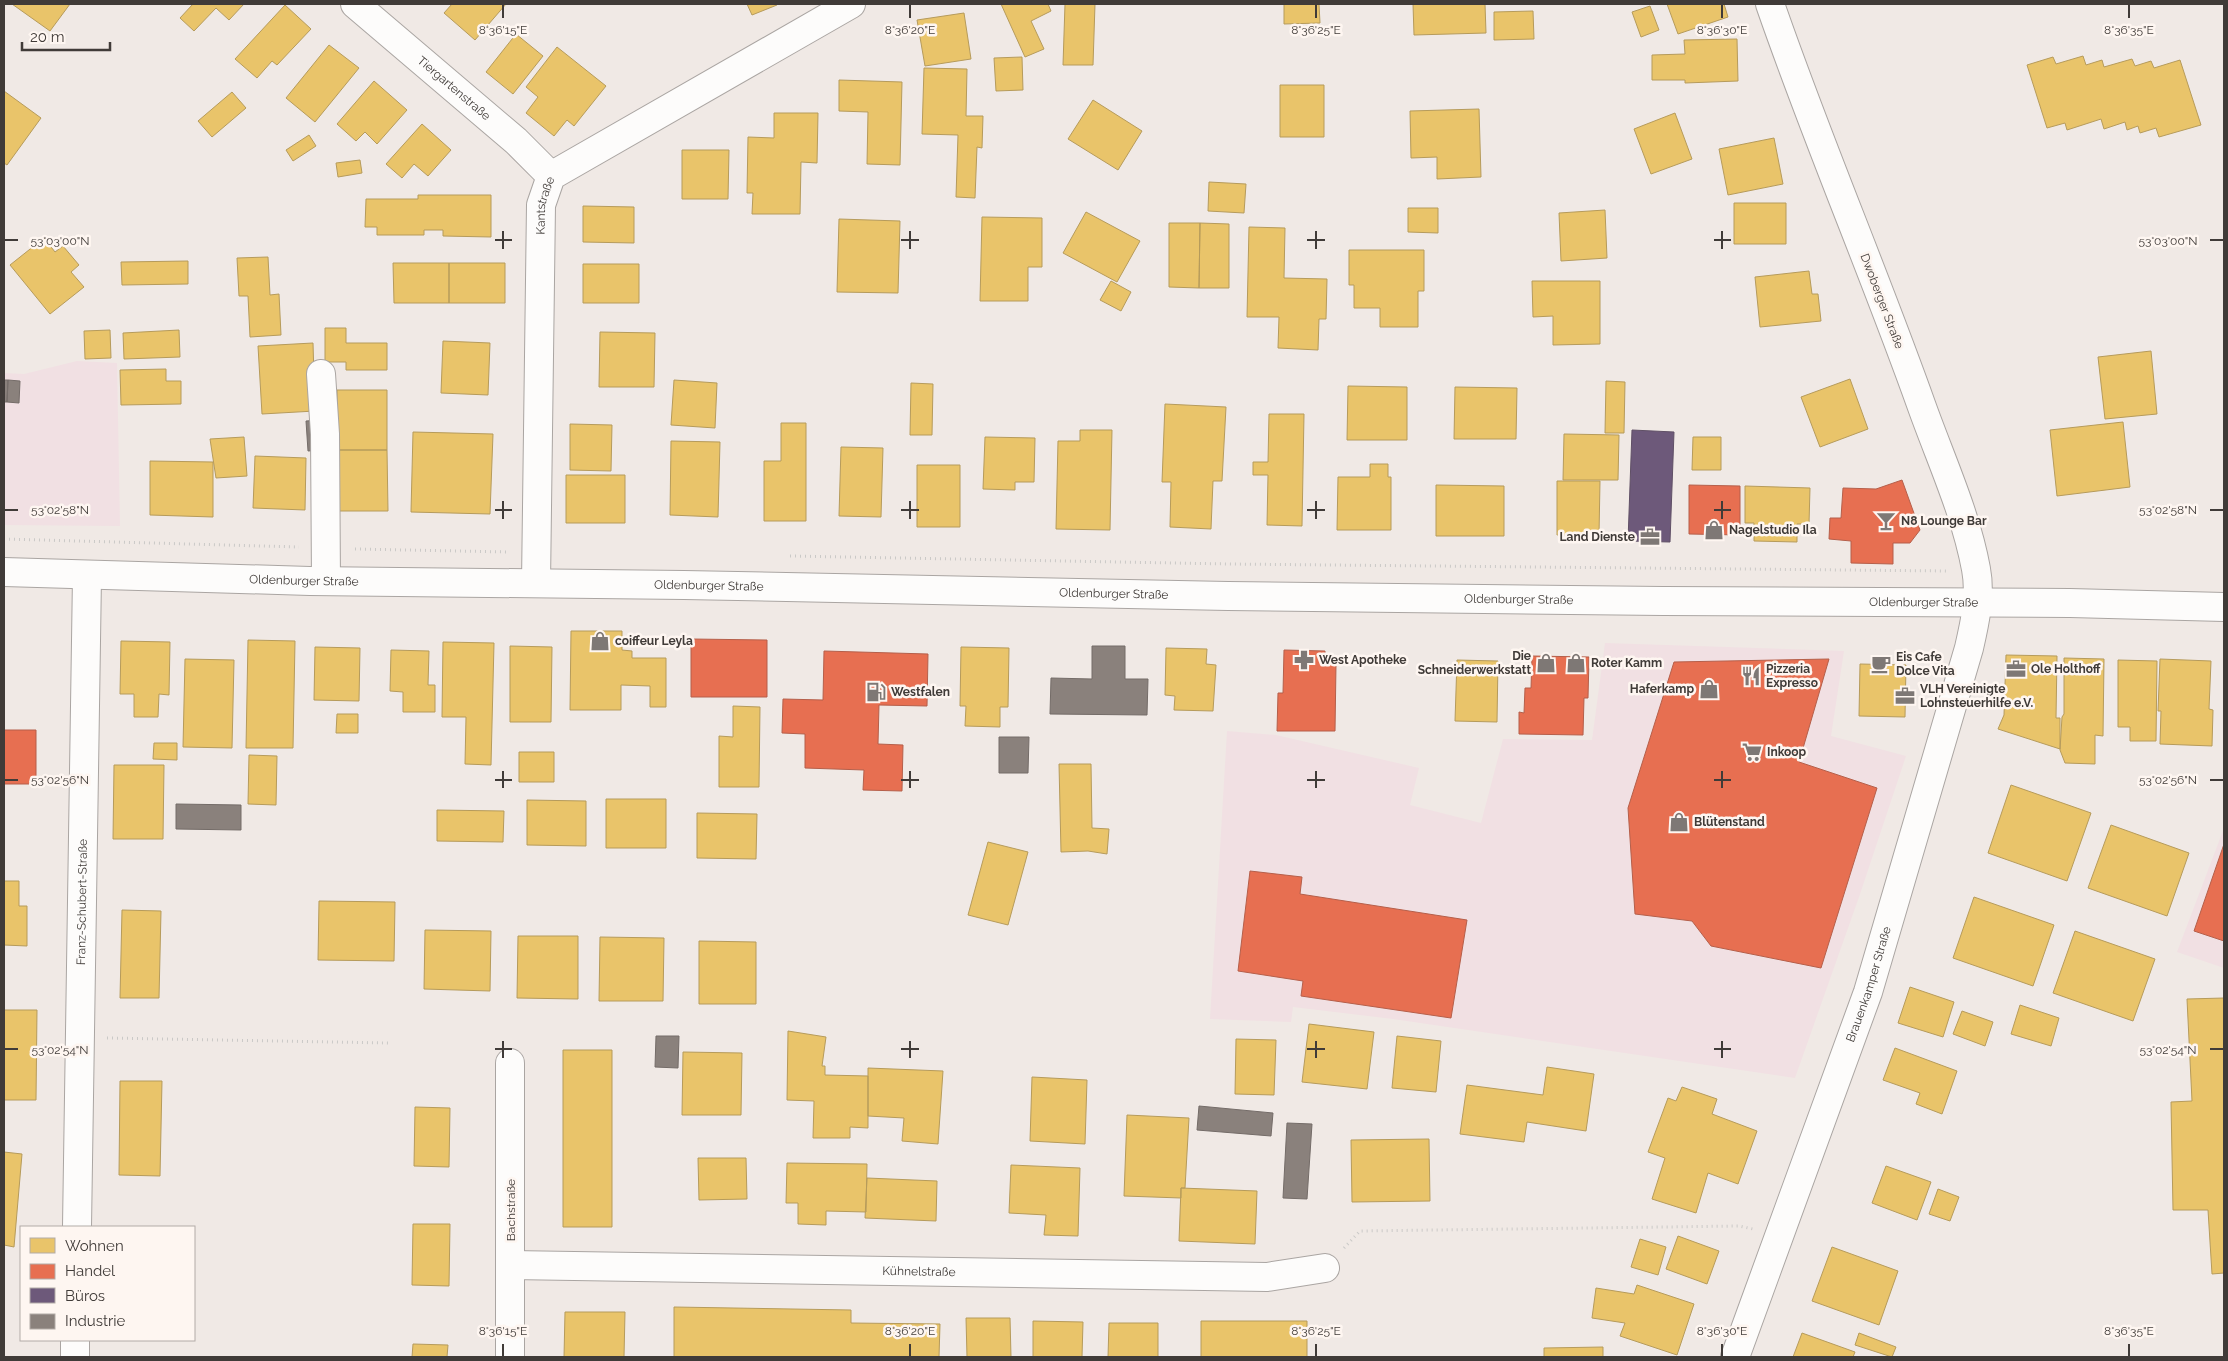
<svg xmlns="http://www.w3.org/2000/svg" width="2228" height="1361" viewBox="0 0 2228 1361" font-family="Raleway,sans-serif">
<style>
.commercial{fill:#f1e0e3}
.homes{fill:#e9c46a;stroke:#b69b5b}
.shops{fill:#e76f51;stroke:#b55f4a}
.offices{fill:#6d597a;stroke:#605066}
.industry{fill:#8a817c;stroke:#746c68}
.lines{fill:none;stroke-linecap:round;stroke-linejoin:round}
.minor-casing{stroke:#aaa5a2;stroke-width:30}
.major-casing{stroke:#aaa5a2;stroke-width:30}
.path{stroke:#cac9c7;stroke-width:3;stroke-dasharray:1 4;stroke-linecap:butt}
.minor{stroke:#fdfcfb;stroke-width:28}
.major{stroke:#fdfcfb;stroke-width:28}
.ticks{fill:none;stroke:#403b38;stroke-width:2}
.labels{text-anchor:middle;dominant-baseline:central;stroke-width:5;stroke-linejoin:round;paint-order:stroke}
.street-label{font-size:12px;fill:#403b38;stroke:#fef6f1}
.poi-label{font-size:12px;font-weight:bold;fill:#403b38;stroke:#fef6f1;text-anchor:start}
.ticks-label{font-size:12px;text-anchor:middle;fill:#403b38;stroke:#fef6f1;stroke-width:5;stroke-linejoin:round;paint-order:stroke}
</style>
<rect width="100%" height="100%" fill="#f0e9e5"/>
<path class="commercial" d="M77 361 117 363 120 526 4 525V373L24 374Z
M1605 643 1844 651 1831 736 1906 756 1859 897 1795 1078 1393 1019 1293 1007 1291 1022 1210 1019 1227 731 1276 735 1419 768 1410 805 1481 823 1503 739 1592 740Z
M2224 828V968L2177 952Z"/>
<path class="homes" d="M12 4H70L50 31Z
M193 4H244L229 20 216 8 194 31 180 18Z
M452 4H506L475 40 444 13Z
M747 4H776L777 5 752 15Z
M1001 4H1048L1051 11 1031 21 1044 49 1025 57Z
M1065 4H1095L1093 65H1063Z
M1284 4H1319L1320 23 1284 24Z
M1413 4H1485L1486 33 1414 35Z
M1667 4H1724L1728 17 1678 34Z
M285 5 311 29 277 65 272 61 257 78 235 59Z
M1650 6 1659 30 1641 37 1632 12Z
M1533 11 1534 39 1494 40V12Z
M964 13 971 59 925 66 917 20Z
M516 34 543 56 513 94 486 72Z
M1737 39 1738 81 1685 83V80H1652V55L1685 54 1684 40Z
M329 45 359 68 315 122 286 98Z
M557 47 606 86 574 126 567 120 554 136 526 113 538 97 526 87Z
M2083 56 2086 65 2102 60 2104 67 2132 59 2135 66 2151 61 2154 68 2180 60 2201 125 2159 137 2156 128 2140 133 2138 126 2127 130 2125 122 2104 129 2101 119 2067 130 2065 123 2047 128 2027 65 2053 57 2056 64Z
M1022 57 1023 90 996 91 994 58Z
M924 68 967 69 966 116H983L982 148 977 147 975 198 956 197 958 135 922 134Z
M839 80 902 82 900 165 867 164 868 112 839 111Z
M374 81 407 110 377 144 365 132 356 141 337 124Z
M1280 85H1324V137H1280Z
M4 91 41 118 7 165 4 163Z
M232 92 246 108 212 137 198 121Z
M1093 100 1142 131 1118 170 1068 139Z
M1479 109 1481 177 1437 179V157L1411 158 1410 111Z
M774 113H818L817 163 801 162 800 214H752L753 193H747L748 137 774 138Z
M1675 113 1692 159 1651 174 1634 129Z
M422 124 451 150 428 176 414 164 402 178 386 164Z
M309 135 316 146 293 161 286 150Z
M1774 138 1783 184 1728 195 1719 149Z
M682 150H729L728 199H682Z
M360 160 362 173 338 177 336 163Z
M1209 182 1246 184 1244 213 1208 211Z
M418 195H491V237L443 236V230H424V235H377V227H365L366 199H418Z
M1734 203H1786V244H1734Z
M583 206 634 207V243L583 242Z
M1408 208H1438V233L1408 232Z
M1605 210 1607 258 1561 261 1559 213Z
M1086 212 1140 241 1117 282 1063 253Z
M982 217 1042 218V267H1028V301H980Z
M839 219 900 221 898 293 837 292Z
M1169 223H1200L1199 288 1169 287Z
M1200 223 1229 224V288H1199Z
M1249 227 1285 228 1284 278 1327 279 1326 319H1319L1318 350 1278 348 1279 317H1247Z
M44 238 55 252 63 246 79 265 71 272 84 287 50 314 10 265Z
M1349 250H1424V291H1418V327H1380V308H1354V285H1349Z
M268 257 270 295 279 294 281 335 250 337 248 296H239L237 258Z
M188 261V284L122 285 121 262Z
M393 263H449V303H394Z
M449 263H505V303H449Z
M583 264H639V303H583Z
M1809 271 1812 294H1818L1821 321 1760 327 1755 277Z
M1111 281 1131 292 1121 311 1100 300Z
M1532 281H1600V344L1553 345V316L1533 317Z
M325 328H346V343H387V370H346V362H325Z
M110 330 111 358 85 359 84 331Z
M179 330 180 357 124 359 123 333Z
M600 332 655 333 654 387H599Z
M443 341 490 343 488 395 441 393Z
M313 343 315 411 262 414 258 346Z
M2151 351 2157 414 2105 419 2098 357Z
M166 369V381H181V404L121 405 120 370Z
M1850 379 1868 429 1820 447 1801 397Z
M674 380 717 383 715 428 671 425Z
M1606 381 1625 382 1624 433H1605Z
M911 383 933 384 932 435H910Z
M1348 386 1407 387V440H1347Z
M1455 387 1517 388 1516 439H1454Z
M337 390H387V450H337Z
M1165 404 1226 407 1222 481H1213L1211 529 1170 527 1171 482H1162Z
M1269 414H1304L1302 526 1267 525 1268 475H1253V462H1268Z
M2123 422 2130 487 2057 496 2050 430Z
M781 423H806V521H764V461H781Z
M570 424 612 425 611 471 570 470Z
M1080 430H1112L1110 530 1056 529 1058 441H1080Z
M413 432 493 434 490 514 411 512Z
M1564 434 1619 435 1618 480H1563Z
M244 437 247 476 216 478 210 439Z
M985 437 1035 438 1034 482H1015V490L983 489Z
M1693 437H1721V470H1692Z
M671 441 720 442 718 517 670 515Z
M841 447 883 448 881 517 839 516Z
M337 450H387L388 511H337Z
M255 456 306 458 305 510 253 508Z
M150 461 213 462V517L150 515Z
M1370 464H1388V477H1391V530H1337L1338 477H1370Z
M917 465H960V527H917Z
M566 475H625V523H566Z
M1557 481H1600L1599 535H1557Z
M1436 485 1504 486V536H1436Z
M1745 486 1810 488 1809 524H1797V542L1754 541V523H1745Z
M571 631H622V650L632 651V658H666V707H650V686L621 685V710H570Z
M248 640 295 641 293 748H246Z
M121 641 170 642 169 695 159 694 158 717H134V694H120Z
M443 642 494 643 491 765 465 764 466 717H442Z
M510 646 552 647 551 722H510Z
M315 647 360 648 359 701 314 700Z
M961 647 1009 648 1008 707H1000V727L965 726 966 706H960Z
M1166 648 1207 649 1206 664 1216 665 1213 711 1174 710 1175 696 1165 695Z
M391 650 429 651 428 685H435V712H403V692L390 691Z
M2006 655 2057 656 2056 718H2060V749L1998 729 2004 715Z
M2064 658 2104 659 2103 736 2095 735V764L2065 763 2060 750 2062 717 2064 714Z
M185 659 234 660 232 748 183 747Z
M2160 659 2211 661 2209 709 2213 710 2212 746 2160 744 2161 711H2158Z
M1457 660 1498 661 1497 722 1455 721Z
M2118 660 2157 661 2156 741H2130V727H2118Z
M1860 664 1906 665 1905 717 1859 716Z
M733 706 760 707 759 787H719V736L733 737Z
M337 714H358V733H336Z
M154 743H177V760L153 759Z
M519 752H554V782H519Z
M249 755 277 756 276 805 248 804Z
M1059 764H1091L1092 828 1109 829 1107 854 1088 851 1061 852Z
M114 765H164L163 839H113Z
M2011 785 2091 813 2067 881 1988 853Z
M606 799H666V848H606Z
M527 800 586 801V846L527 845Z
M437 810 504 811 503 842 437 841Z
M697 813 757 814 756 859 697 858Z
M2111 825 2189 853 2167 916 2088 888Z
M988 842 1028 852 1008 925 968 915Z
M4 881H19V906H27V946L4 945Z
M1974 897 2054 925 2033 986 1953 958Z
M319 901 395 902 394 961 318 960Z
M122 910 161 911 159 998H120Z
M425 930 491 931 490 991 424 989Z
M2075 931 2155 959 2133 1021 2053 993Z
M518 936H578V999L517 998Z
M600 937 664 938 663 1001H599Z
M699 941 756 942V1004H699Z
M1910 987 1954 1002 1943 1037 1898 1023Z
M2224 998V1273L2212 1274 2208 1210H2173L2171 1102 2192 1101 2187 999Z
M2020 1005 2059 1018 2051 1046 2011 1034Z
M4 1010H37L36 1100H4Z
M1962 1011 1993 1022 1985 1046 1953 1034Z
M1309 1024 1374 1032 1367 1089 1302 1082Z
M788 1031 826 1037 822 1066H825V1075L868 1076V1128L850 1127V1138H813L814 1101 787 1100Z
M1397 1036 1441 1041 1436 1092 1392 1088Z
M1236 1039 1276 1040 1274 1095 1235 1094Z
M1895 1048 1957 1071 1942 1114 1916 1104 1920 1093 1883 1080Z
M563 1050H612V1227H563Z
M683 1052 742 1053 741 1115H682Z
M1547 1067 1594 1074 1586 1131 1527 1122 1524 1142 1460 1134 1467 1085 1543 1095Z
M868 1068 943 1071 938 1144 902 1141 904 1118 868 1116Z
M1032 1077 1087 1080 1085 1144 1030 1141Z
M120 1081H162L160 1176 119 1175Z
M1682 1087 1717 1099 1712 1114 1757 1131 1738 1184 1708 1173 1696 1213 1652 1199 1665 1158 1648 1152 1668 1098 1676 1101Z
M415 1107 450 1108 449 1167 414 1166Z
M1127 1115 1189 1118 1185 1188H1181V1198L1124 1196Z
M1429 1139 1430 1201 1352 1202 1351 1140Z
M4 1152 22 1154 14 1247 4 1245Z
M698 1158H746L747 1199 699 1200Z
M787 1163 867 1164 866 1212 826 1211V1225L798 1224V1203H786Z
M1011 1165 1080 1168 1078 1236 1044 1235 1046 1215 1009 1213Z
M1886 1166 1931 1182 1917 1220 1872 1203Z
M867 1178 937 1181 936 1221 865 1218Z
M1181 1188 1257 1191 1255 1244 1179 1241Z
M1938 1189 1959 1197 1950 1221 1929 1214Z
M413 1224H450L449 1286 412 1285Z
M1678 1236 1719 1251 1707 1284 1666 1269Z
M1640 1239 1666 1247 1658 1275 1631 1267Z
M1832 1247 1898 1271 1879 1325 1812 1301Z
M1637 1285 1694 1304 1677 1355 1620 1336 1625 1323 1592 1318 1596 1288 1634 1294Z
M674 1307 851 1310V1323L940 1324 939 1357H674Z
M565 1312H625L624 1357H564Z
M966 1318H1010L1011 1357H967Z
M1033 1321 1083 1322 1082 1357H1033Z
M1201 1321H1307V1357H1201Z
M1109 1323H1158V1357H1108Z
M1802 1333 1855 1352 1853 1357H1793Z
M1859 1333 1896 1347 1892 1357 1855 1345Z
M413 1344 448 1345 447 1357H412Z
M1603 1347V1357H1544V1348Z"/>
<path class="shops" d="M1902 480 1920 530 1910 543H1893V564L1851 563V541L1829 539 1830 518H1841L1843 488 1876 489Z
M1689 485 1740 486V535L1689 534Z
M691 639 767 640V697H691Z
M1284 650 1325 651V664H1336L1335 731H1277L1278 693H1283Z
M824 651 928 654 927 706 879 705 878 744 903 745 902 791 863 790 864 770 805 768V734L782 733 783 699 823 700Z
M1532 656 1589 657 1588 698H1584L1583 735 1519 734V712L1524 713 1525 688H1531Z
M1829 659 1799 762 1877 788 1821 968 1711 946 1692 921 1635 914 1628 808 1674 662Z
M4 730H36V784H4Z
M2224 844V941L2194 931Z
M1250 871 1302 877 1300 894 1467 920 1451 1018 1301 996 1303 981 1238 971Z"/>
<path class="offices" d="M1632 430 1674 432 1670 542 1628 541Z"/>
<path class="industry" d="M4 380H8L7 402H4Z
M8 380 20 381 19 403 7 402Z
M321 420 322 450 308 451 306 421Z
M1092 646H1125V679H1148L1147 715 1050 714 1051 678 1092 679Z
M999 737H1029L1028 773H999Z
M176 804 241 805V830L176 829Z
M656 1036H679L678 1068 655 1067Z
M1199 1106 1273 1113 1271 1136 1197 1130Z
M1287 1123 1312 1124 1307 1199 1283 1198Z"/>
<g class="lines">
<defs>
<g id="minor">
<path id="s1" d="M355 4 516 141 551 176"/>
<path d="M321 374 325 434 326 581"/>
<path id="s2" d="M536 583 541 205 551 176 851 4"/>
<path id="s3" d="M77 1227 87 576"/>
<path id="s4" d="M511 1265 1267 1277 1325 1268"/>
<path d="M75 1357V1340"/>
<path d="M510 1357V1063"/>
<path id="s5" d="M1735 1357 1868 992 1969 648C1975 622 1981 595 1976 569 1966 514 1941 460 1922 407 1874 272 1817 140 1770 4"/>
</g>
<g id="major">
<path id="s6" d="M4 572 310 581 684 585 1228 596 1663 601 2070 603 2224 607"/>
</g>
</defs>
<use href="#minor" class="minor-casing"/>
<use href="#major" class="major-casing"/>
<path class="path" d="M4 539 299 547
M355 549 509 552
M790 556 1228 564 1948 571
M107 1038 389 1043
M1344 1248 1360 1231 1739 1226 1753 1229"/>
<use href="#minor" class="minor"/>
<use href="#major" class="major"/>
</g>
<path class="ticks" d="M503 5V18M910 5V18M1316 5V18M1722 5V18M2129 5V18M503 231V249M910 231V249M1316 231V249M1722 231V249M5 240H18M495 240H512M901 240H919M1307 240H1325M1714 240H1731M2210 240H2223M503 501V519M910 501V519M1316 501V519M1722 501V519M5 510H18M495 510H512M901 510H919M1307 510H1325M1714 510H1731M2210 510H2223M503 771V788M910 771V788M1316 771V788M1722 771V788M5 780H18M495 780H512M901 780H919M1307 780H1325M1714 780H1731M2210 780H2223M503 1041V1058M910 1041V1058M1316 1041V1058M1722 1041V1058M5 1049H18M495 1049H512M901 1049H919M1307 1049H1325M1714 1049H1731M2210 1049H2223M503 1344V1356M910 1344V1356M1316 1344V1356M1722 1344V1356M2129 1344V1356"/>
<defs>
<symbol id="bar-bare" viewBox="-9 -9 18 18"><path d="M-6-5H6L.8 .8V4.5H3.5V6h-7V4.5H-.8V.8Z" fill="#7e7875" stroke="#fef6f1" stroke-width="2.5" paint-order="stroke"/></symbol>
<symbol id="shop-bare" viewBox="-9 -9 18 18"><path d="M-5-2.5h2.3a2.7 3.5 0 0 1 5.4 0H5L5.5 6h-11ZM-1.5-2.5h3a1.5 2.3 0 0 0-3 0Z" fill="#7e7875" stroke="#fef6f1" stroke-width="2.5" paint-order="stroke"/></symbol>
<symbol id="office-bare" viewBox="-9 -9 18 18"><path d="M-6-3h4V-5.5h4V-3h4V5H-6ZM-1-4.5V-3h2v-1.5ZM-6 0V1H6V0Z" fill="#7e7875" stroke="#fef6f1" stroke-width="2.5" paint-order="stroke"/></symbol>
<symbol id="pharmacy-bare" viewBox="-9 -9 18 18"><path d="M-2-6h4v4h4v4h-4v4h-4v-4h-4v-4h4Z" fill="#7e7875" stroke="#fef6f1" stroke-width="2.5" paint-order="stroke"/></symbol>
<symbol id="cafe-bare" viewBox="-9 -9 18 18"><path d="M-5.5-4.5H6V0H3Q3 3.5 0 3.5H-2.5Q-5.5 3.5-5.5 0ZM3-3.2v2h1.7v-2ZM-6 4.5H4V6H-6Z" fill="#7e7875" stroke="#fef6f1" stroke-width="2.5" paint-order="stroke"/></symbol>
<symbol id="restaurant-bare" viewBox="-9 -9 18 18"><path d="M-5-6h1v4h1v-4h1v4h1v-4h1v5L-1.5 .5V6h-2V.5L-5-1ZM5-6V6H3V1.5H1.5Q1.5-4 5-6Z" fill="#7e7875" stroke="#fef6f1" stroke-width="2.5" paint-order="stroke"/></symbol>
<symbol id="fuel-bare" viewBox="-9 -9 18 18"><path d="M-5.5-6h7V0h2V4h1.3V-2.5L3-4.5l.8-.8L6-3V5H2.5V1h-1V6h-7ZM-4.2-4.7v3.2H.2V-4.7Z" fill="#7e7875" stroke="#fef6f1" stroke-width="2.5" paint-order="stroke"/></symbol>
<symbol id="supermarket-bare" viewBox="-9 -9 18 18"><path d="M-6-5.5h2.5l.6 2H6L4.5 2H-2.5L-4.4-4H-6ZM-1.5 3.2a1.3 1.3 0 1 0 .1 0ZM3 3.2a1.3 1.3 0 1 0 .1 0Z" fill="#7e7875" stroke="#fef6f1" stroke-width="2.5" paint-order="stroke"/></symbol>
</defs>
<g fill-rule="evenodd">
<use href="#bar-bare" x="1872" y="507" width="28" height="28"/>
<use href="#shop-bare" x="1700" y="516" width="28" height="28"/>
<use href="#office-bare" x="1636" y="523" width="28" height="28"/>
<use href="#shop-bare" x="586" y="627" width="28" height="28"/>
<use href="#pharmacy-bare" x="1290" y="646" width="28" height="28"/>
<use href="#shop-bare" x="1532" y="649" width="28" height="28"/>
<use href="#shop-bare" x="1562" y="649" width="28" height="28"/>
<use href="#cafe-bare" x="1867" y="650" width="28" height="28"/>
<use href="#office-bare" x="2002" y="655" width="28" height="28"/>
<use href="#restaurant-bare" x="1737" y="662" width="28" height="28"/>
<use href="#shop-bare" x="1695" y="675" width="28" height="28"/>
<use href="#fuel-bare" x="862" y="678" width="28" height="28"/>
<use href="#office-bare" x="1891" y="682" width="28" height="28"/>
<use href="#supermarket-bare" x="1738" y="738" width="28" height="28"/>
<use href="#shop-bare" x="1665" y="808" width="28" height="28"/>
</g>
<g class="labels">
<g class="street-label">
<text stroke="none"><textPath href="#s1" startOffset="130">Tiergartenstraße</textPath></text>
<text stroke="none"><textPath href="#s2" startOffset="378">Kantstraße</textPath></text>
<text transform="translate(1882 301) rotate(69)">Dwoberger Straße</text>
<text stroke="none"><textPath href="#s6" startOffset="300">Oldenburger Straße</textPath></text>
<text stroke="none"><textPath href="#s6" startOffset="705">Oldenburger Straße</textPath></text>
<text stroke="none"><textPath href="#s6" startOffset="1110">Oldenburger Straße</textPath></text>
<text stroke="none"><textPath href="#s6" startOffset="1515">Oldenburger Straße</textPath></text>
<text stroke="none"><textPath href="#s6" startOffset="1920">Oldenburger Straße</textPath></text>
<text stroke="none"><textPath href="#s3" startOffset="325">Franz-Schubert-Straße</textPath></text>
<text stroke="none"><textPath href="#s5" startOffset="396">Brauenkamper Straße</textPath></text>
<text transform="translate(511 1210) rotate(-90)">Bachstraße</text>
<text stroke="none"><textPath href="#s4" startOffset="408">Kühnelstraße</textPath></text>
</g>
<g class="poi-label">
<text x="1901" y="521">N8 Lounge Bar</text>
<text x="1729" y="530">Nagelstudio Ila</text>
<text x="1635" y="537" text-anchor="end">Land Dienste</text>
<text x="615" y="641">coiffeur Leyla</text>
<text x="1531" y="656" text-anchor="end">Die<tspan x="1531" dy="14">Schneiderwerkstatt</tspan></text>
<text x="1896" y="657">Eis Cafe<tspan x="1896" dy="14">Dolce Vita</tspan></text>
<text x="1319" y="660">West Apotheke</text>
<text x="1591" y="663">Roter Kamm</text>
<text x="1766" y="669">Pizzeria<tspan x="1766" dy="14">Expresso</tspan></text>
<text x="2031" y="669">Ole Holthoff</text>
<text x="1694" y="689" text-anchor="end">Haferkamp</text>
<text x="1920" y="689">VLH Vereinigte<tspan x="1920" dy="14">Lohnsteuerhilfe e.V.</tspan></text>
<text x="891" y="692">Westfalen</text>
<text x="1767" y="752">Inkoop</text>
<text x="1694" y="822">Blütenstand</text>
</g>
</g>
<g class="ticks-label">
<text x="503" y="34">8°36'15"E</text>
<text x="910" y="34">8°36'20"E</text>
<text x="1316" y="34">8°36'25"E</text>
<text x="1722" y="34">8°36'30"E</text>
<text x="2129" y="34">8°36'35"E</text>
<text x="60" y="245">53°03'00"N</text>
<text x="2168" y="245">53°03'00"N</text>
<text x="60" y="514">53°02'58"N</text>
<text x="2168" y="514">53°02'58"N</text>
<text x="60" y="784">53°02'56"N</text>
<text x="2168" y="784">53°02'56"N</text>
<text x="60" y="1054">53°02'54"N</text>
<text x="2168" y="1054">53°02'54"N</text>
<text x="503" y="1335">8°36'15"E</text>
<text x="910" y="1335">8°36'20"E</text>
<text x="1316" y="1335">8°36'25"E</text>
<text x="1722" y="1335">8°36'30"E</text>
<text x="2129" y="1335">8°36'35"E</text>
</g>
<rect width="2228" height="1361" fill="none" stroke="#403b38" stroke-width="10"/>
<rect x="20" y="1226" width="175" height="115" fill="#fef6f1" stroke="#b2aba7"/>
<rect x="30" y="1238" width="25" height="15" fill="#e9c46a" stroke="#b2aba7"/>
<text x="65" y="1251" font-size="15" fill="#403b38">Wohnen</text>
<rect x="30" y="1264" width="25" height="15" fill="#e76f51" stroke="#b2aba7"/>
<text x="65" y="1276" font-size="15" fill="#403b38">Handel</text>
<rect x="30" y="1288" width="25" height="15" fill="#6d597a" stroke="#b2aba7"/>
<text x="65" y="1301" font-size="15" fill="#403b38">Büros</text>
<rect x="30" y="1314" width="25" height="15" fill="#8a817c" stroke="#b2aba7"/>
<text x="65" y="1326" font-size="15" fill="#403b38">Industrie</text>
<path d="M22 42v8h88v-8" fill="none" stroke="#403b38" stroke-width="2.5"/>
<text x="30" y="42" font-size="15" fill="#403b38" stroke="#fef6f1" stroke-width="4" paint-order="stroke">20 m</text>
</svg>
